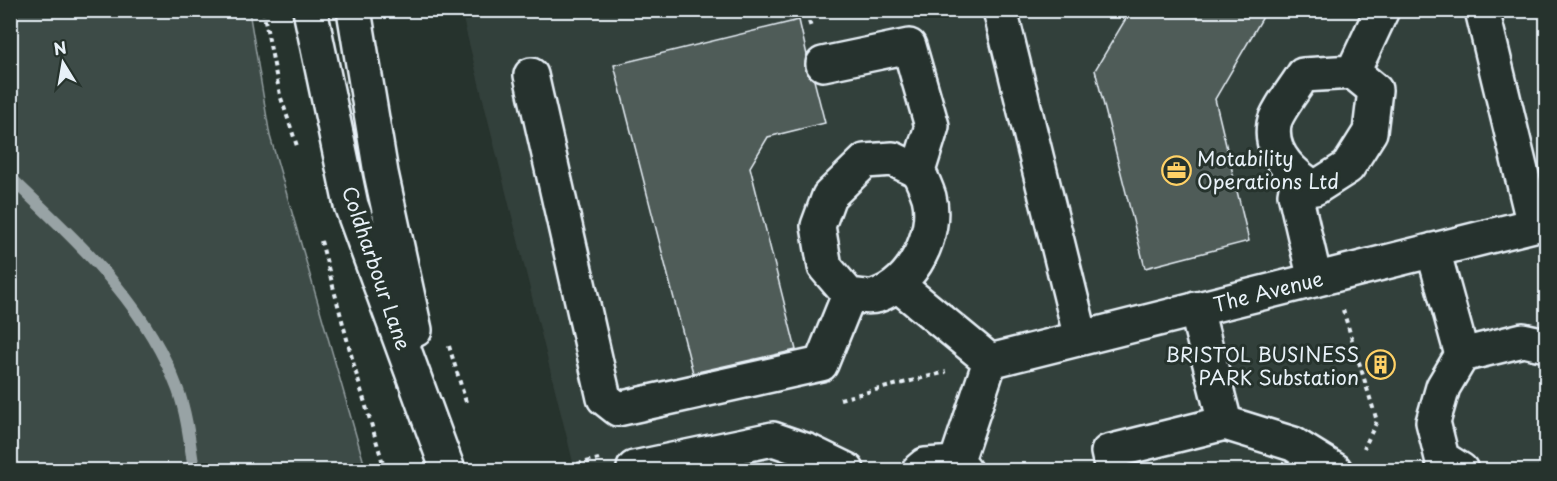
<svg xmlns="http://www.w3.org/2000/svg" width="1557" height="481" viewBox="0 0 1557 481" font-family="'Playpen Sans',sans-serif">
<style>
.built{fill:#333f3a}
.green{fill:#3e4b47;stroke:#939ea0;stroke-width:1.5}
.lines{fill:none;stroke-linecap:round;stroke-linejoin:round}
.stream{stroke:#98a3a5;stroke-width:12}
.building{fill:#505c59;stroke:#e8f1f8;stroke-width:1.5}
.minor-casing{stroke:#e8f1f8;stroke-width:38}
.path{stroke:#e8f1f8;stroke-width:4;stroke-dasharray:4.5 4.5;stroke-linecap:butt}
.minor{stroke:#26332d;stroke-width:33}
.labels{text-anchor:middle;dominant-baseline:central;stroke-width:6;stroke-linejoin:round;paint-order:stroke}
.poi-label{font-size:20px;fill:#e8f1f8;stroke:#26332d;text-anchor:start}
.street-label{font-size:20px;fill:#e8f1f8;stroke:#26332d}
</style>
<rect width="100%" height="100%" fill="#26332d"/>
<filter id="ink" filterUnits="userSpaceOnUse"><feTurbulence type="fractalNoise" baseFrequency=".0167" numOctaves="2"/><feDisplacementMap in="SourceGraphic" scale="12" xChannelSelector="R" yChannelSelector="G"/><feConvolveMatrix kernelMatrix="1 2 1 2 8 2 1 2 1" color-interpolation-filters="sRGB"/></filter>
<g filter="url(#ink)">
<path class="built" d="M461 11H1546V470H575Z"/>
<path class="green" d="M10 11H249L270 136 366 470H11Z"/>
<g class="lines">
<path class="stream" d="M10 177C77 242 145 301 178 390 187 415 190 444 194 470"/>
</g>
<path class="building" d="M1131 10H1267L1215 99 1249 241 1145 268 1095 70Z
M799 20 807 55 805 68 814 80 825 123 768 137 750 167 796 350 693 373 614 65Z"/>
<g class="lines">
<defs>
<path id="minor" d="M310 10 351 205 448 470
M354 10 381 173 415 330
M1000 10 1081 338
M1482 10 1534 225
M823 64 909 46 932 126 918 171
M1353 72 1375 90 1370 132 1348 167 1315 188C1292 174 1269 153 1274 124 1276 112 1296 87 1303 75Z
M1353 72 1382 10
M531 75 604 398 618 409 821 364 849 295
M893 159 918 171C922 179 926 188 929 197 938 233 913 284 876 296 869 298 857 296 849 295L825 267 818 226 829 196 865 161Z
M1298 178 1295 194 1315 280
M1433 250 1462 355
M898 285 990 361
M1196 309 1225 423
M990 361 1546 222
M956 463 990 361
M635 470 634 468 773 439 808 451 847 470
M919 470 925 465 956 463 964 470
M1112 470 1108 452 1225 423 1293 444 1335 470
M1461 470 1442 458 1433 422 1443 387 1462 355 1523 340 1546 345"/>
</defs>
<use href="#minor" class="minor-casing"/>
<path class="path" d="M263 10 280 95 298 149
M786 10 788 18 806 13 812 30
M321 241 356 373 385 470
M1343 310 1377 421 1364 448
M449 346 466 402
M840 399 946 372
M551 470 599 459"/>
<use href="#minor" class="minor"/>
</g>
</g>
<defs>
<symbol id="office-ring" viewBox="-11 -11 22 22"><circle r="9.5" fill="#26332d" stroke="#ffd166" stroke-width="1.5"/><path d="M-6-3h4V-5.5h4V-3h4V5H-6ZM-1-4.5V-3h2v-1.5ZM-6 0V1H6V0Z" fill="#ffd166"/></symbol>
<symbol id="building-ring" viewBox="-11 -11 22 22"><circle r="9.5" fill="#26332d" stroke="#ffd166" stroke-width="1.5"/><path d="M-4-6H4V6H1V3H-1V6H-4ZM-2.5-4.3h1.7v1.8h-1.7ZM.8-4.3h1.7v1.8H.8ZM-2.5-1h1.7V.8h-1.7ZM.8-1h1.7V.8H.8Z" fill="#ffd166"/></symbol>
</defs>
<g fill-rule="evenodd">
<use href="#office-ring" x="1160" y="154" width="33" height="33"/>
<use href="#building-ring" x="1364" y="348" width="33" height="33"/>
</g>
<g class="labels">
<g class="poi-label">
<text x="1197" y="158">Motability<tspan x="1197" dy="23">Operations Ltd</tspan></text>
<text x="1359" y="354" text-anchor="end">BRISTOL BUSINESS<tspan x="1359" dy="23">PARK Substation</tspan></text>
</g>
<g class="street-label">
<text transform="translate(377 268) rotate(71)">Coldharbour Lane</text>
<text transform="translate(1268 291) rotate(-14)">The Avenue</text>
</g>
</g>
<rect width="1557" height="481" fill="none" stroke="#26332d" stroke-width="36"/>
<rect x="18" y="18" width="1521" height="445" fill="none" stroke="#e8f1f8" stroke-width="2" filter="url(#ink)"/>
<g transform="translate(63 63) rotate(349)" stroke="#26332d" stroke-width="4.5" paint-order="stroke">
<path d="M0-4.5L10 22L0 15L-10 22Z" fill="#e8f1f8"/>
<text y="-9" font-size="16" font-weight="bold" text-anchor="middle" fill="#e8f1f8">N</text>
</g>
</svg>
